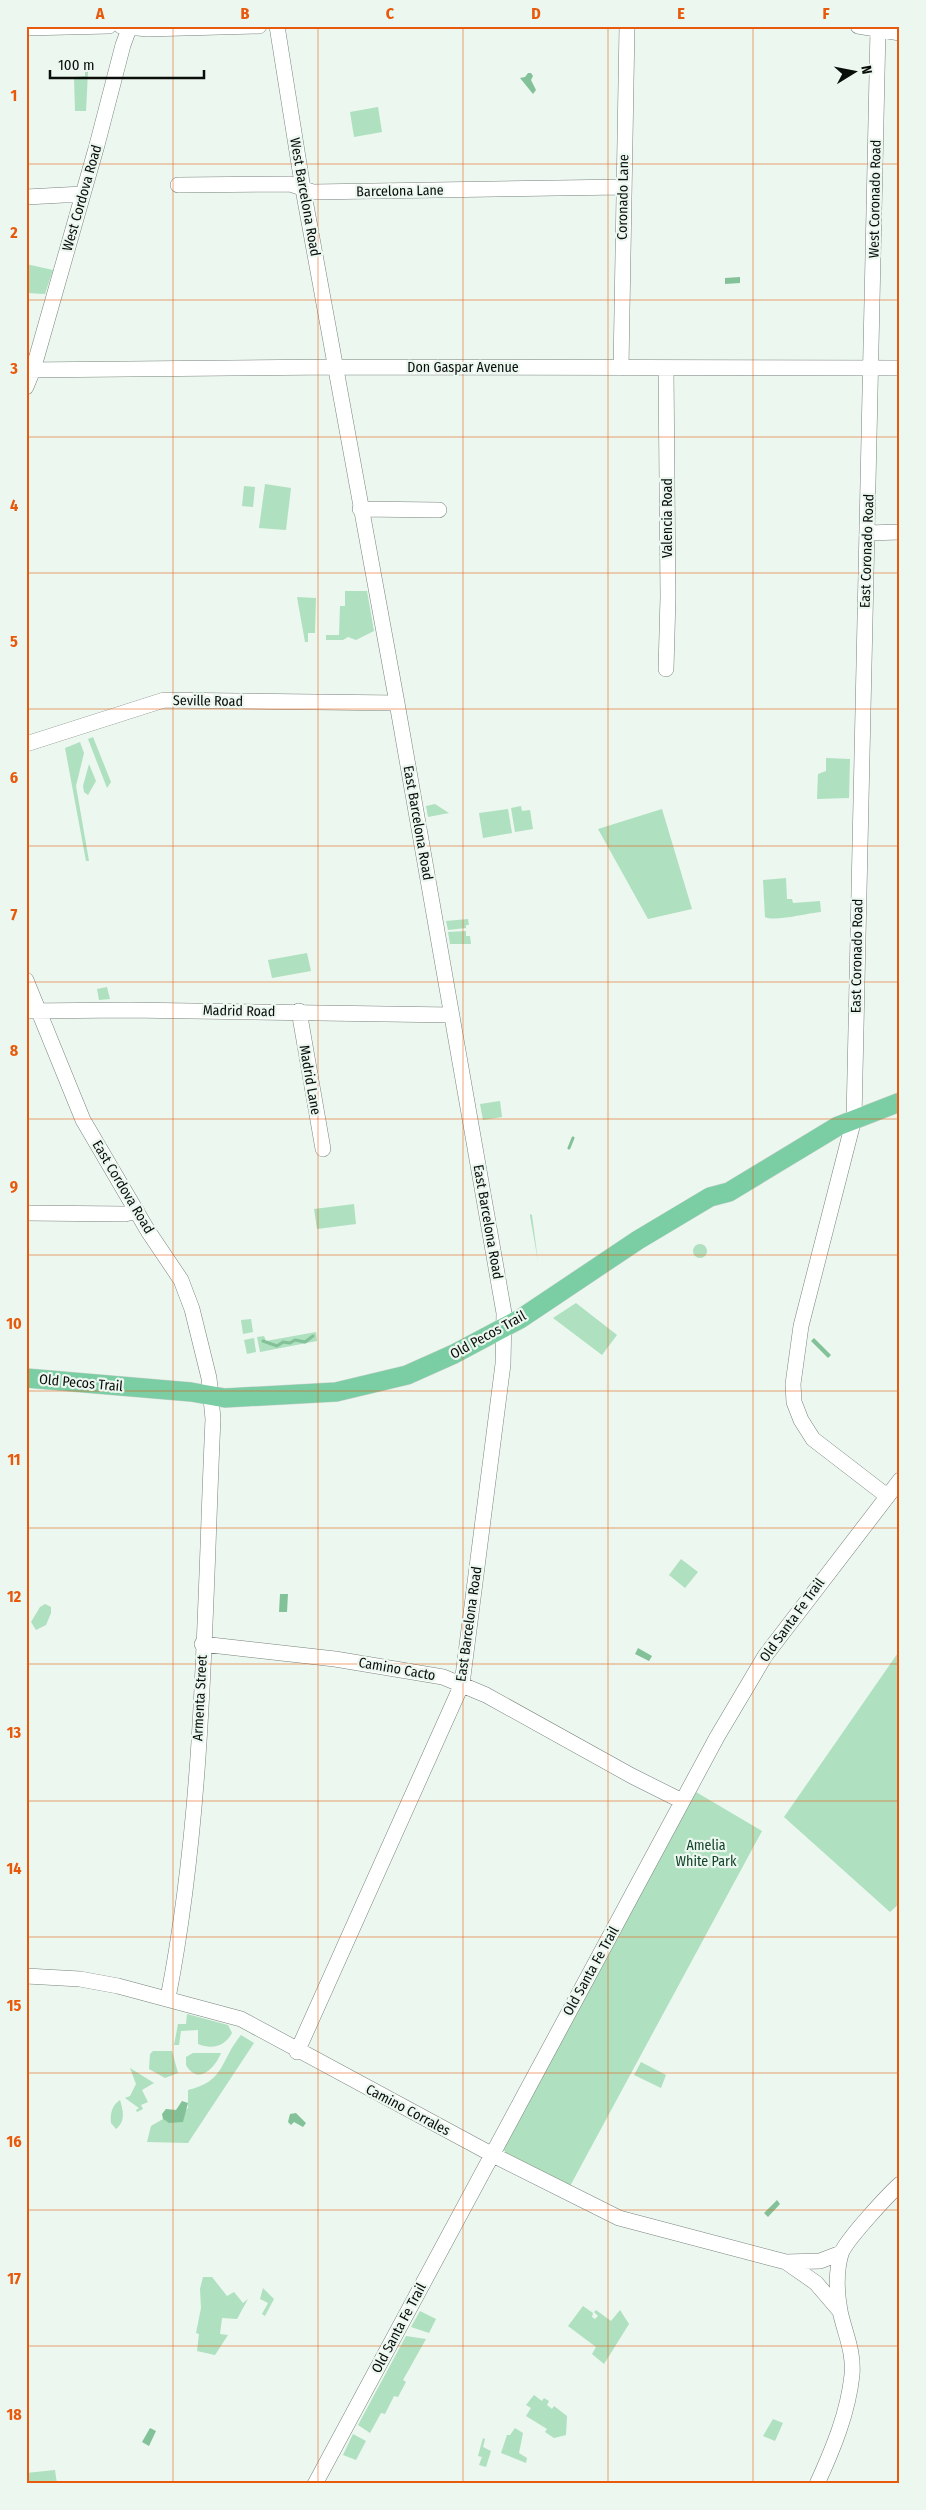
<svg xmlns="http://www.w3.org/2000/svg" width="926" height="2510" viewBox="0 0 926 2510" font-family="'Fira Sans Condensed',sans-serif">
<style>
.green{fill:#afe0bf}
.water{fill:#83c199}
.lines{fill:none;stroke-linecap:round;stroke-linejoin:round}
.stream{stroke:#83c199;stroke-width:3}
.minor-casing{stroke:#79847c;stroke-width:16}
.major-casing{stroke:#d3d4d3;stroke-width:20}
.minor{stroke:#fff;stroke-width:15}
.major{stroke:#7bcda4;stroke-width:19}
.grid{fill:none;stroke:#e8590c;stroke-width:1;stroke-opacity:0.55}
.labels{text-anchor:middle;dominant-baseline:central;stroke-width:4.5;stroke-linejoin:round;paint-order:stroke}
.street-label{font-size:14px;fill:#0a0e0b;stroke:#ebf7ef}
.park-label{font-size:14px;fill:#14442a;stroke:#ebf7ef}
.neatline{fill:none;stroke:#e8590c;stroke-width:2}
.grid-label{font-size:16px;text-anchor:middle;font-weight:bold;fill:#e8590c}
</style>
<rect width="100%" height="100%" fill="#ebf7ef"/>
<path class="green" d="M85 72H88L86 111H75L74 77 85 76Z
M378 107 382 132 354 137 350 112Z
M26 264 53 270 45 294 26 293Z
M265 484 291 488 286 530 259 528Z
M244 486 255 487 253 507 242 506Z
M345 591H367L374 631 356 640 348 637 343 640H326V635H339L340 606H345Z
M297 597 316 598 315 633H308V642H305Z
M93 737 111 782 107 788 88 739Z
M80 742 84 753 76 786 89 861H86L65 748Z
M826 758 850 759 849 798 817 799 818 774 826 771Z
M89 764 96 781 88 795 84 792 83 786Z
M435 804 449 813 428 817 426 806Z
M521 806 522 811 530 810 533 829 515 832 511 808Z
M508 809 512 833 483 838 479 813Z
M662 809 692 909 648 919 598 829Z
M786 878 787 899H792L793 903 820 901 821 912C808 913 774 922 765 917L763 880Z
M468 919 469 925H466V928L448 930 446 921Z
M466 931V936H470L471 944H450L448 932Z
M307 953 311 971 272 978 268 960Z
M107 987 110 999 99 1000 97 989Z
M500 1101 502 1117 483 1120 480 1104Z
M354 1204 356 1224 317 1229 314 1209Z
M530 1214 532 1215 538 1261 530 1216Z
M693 1251a7 7 0 1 1 14 0a7 7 0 1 1-14 0Z
M576 1303 617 1335 602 1355 553 1318Z
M251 1319 253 1332 243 1334 241 1320Z
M316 1332 317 1341 260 1352 257 1337 264 1336 266 1341Z
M254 1338 256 1352 247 1354 244 1340Z
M681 1559 698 1572 685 1588 669 1575Z
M45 1604 51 1607V1613L46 1625 36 1630 31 1622 40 1607Z
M900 1650V1903L890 1912 784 1817Z
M696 1792 762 1831 569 2188 508 2157 503 2148Z
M187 2014 228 2025 232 2033C225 2046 213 2050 198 2044V2030L181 2031 179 2045H174L178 2024H186Z
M241 2035 254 2043 188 2143 147 2142 151 2126 163 2119 170 2123 188 2108V2090C226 2081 220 2060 241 2035Z
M153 2051H172L178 2073 165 2078 149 2069 150 2054Z
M193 2053H221C215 2068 198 2086 186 2065V2057Z
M641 2062 666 2075 661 2088 634 2075Z
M130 2068 154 2083 142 2090 148 2102 141 2105 143 2109 137 2112 136 2110 139 2108 125 2098 130 2096 136 2084Z
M120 2100C123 2110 126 2121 116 2129L111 2123C110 2114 112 2105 120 2100Z
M203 2277H212L227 2296 234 2292 243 2303 248 2299 237 2319 222 2318 220 2334 228 2335 215 2355 197 2351 199 2334 196 2333 201 2308 200 2289Z
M263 2288 274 2299 265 2316 262 2314 268 2303 260 2299Z
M583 2306 593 2313 592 2317 595 2319 598 2316 594 2312 596 2310 611 2321 620 2310 629 2324 604 2364 592 2354 596 2347 568 2326Z
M420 2311 436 2319 429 2333 411 2327Z
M406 2336 426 2339 403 2380 406 2382 398 2397 394 2396 385 2414 381 2413 370 2433 358 2425Z
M534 2395 542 2401 544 2398 549 2401 547 2405 552 2409 554 2406 567 2416 566 2435 554 2438 545 2432 547 2429 526 2416 531 2408 526 2405Z
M773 2419 783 2423 775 2441 763 2436Z
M515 2428 523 2433 519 2453 527 2458 526 2463 501 2453 507 2435H510Z
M353 2434 366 2441 356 2460 343 2455Z
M483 2438 485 2439 483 2447 491 2451 486 2467 479 2465 482 2457 478 2456Z
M55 2470 57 2484H26V2473Z"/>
<path class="water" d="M528 73H531L533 76 531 80 536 90 533 94 520 78 525 77Z
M740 277V283L725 284V278Z
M814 1338 831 1355 828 1358 811 1341Z
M280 1594H288L287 1612H279Z
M638 1648 652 1656 649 1661 635 1654Z
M182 2101 188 2103 183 2122 169 2123 163 2119 162 2114 166 2109 176 2110Z
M296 2113 306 2123 303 2127 294 2122 291 2125 288 2122 290 2114Z
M777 2200 780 2204 768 2217 764 2213Z
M150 2428 156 2431 149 2446 142 2442Z"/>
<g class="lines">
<path class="stream" d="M569 1148 573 1138
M263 1341 277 1346 283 1342 290 1343 295 1340 305 1342 313 1336"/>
<defs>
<path id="minor" d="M121 26 147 29 259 26
M277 26 303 189 397 703 504 1313 503 1364 462 1684 297 2052
M858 26 900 33
M26 28 109 26
M878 29 854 1119 801 1326 793 1384 794 1402 801 1420 813 1439 887 1496
M178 185 290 184 313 192 623 187
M26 197 83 194
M621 368 627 26
M26 370 336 367 900 368
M26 387 33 370 97 145 123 45 130 26
M360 509 439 510
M867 533 900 532
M666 669 668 597 666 368
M26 744 164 700 397 703
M26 980 83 1120 148 1231 181 1280 192 1309 209 1378 213 1419C204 1612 205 1808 168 1998
M26 1011 129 1010 452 1015
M299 1011 323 1149
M26 1213 125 1214 137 1211
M202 1644 335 1659 443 1677 486 1695 632 1776 682 1801
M26 1976 80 1979 118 1986 241 2019 493 2155 619 2218 786 2262 820 2261 841 2253
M786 2262 816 2283 840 2311
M315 2484 717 1737 765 1656 900 1480
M817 2484C833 2449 848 2413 852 2375 854 2351 845 2334 840 2311 837 2294 836 2271 841 2254 845 2241 888 2195 900 2184"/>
<path id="major" d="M26 1378 191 1392 225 1398 336 1392 407 1375 454 1354 520 1319 638 1240 710 1197 729 1192 838 1126 900 1102"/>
</defs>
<use href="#minor" class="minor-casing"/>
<use href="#major" class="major-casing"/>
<use href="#minor" class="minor"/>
<use href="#major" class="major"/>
</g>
<path class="grid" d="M173 26V2484M318 26V2484M463 26V2484M608 26V2484M753 26V2484M26 164H900M26 300H900M26 437H900M26 573H900M26 709H900M26 846H900M26 982H900M26 1119H900M26 1255H900M26 1391H900M26 1528H900M26 1664H900M26 1801H900M26 1937H900M26 2073H900M26 2210H900M26 2346H900"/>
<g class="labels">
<g class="street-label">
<text transform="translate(400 191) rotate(-1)">Barcelona Lane</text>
<text transform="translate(305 197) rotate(80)">West Barcelona Road</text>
<text transform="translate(623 197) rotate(-89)">Coronado Lane</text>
<text transform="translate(82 198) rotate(-74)">West Cordova Road</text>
<text transform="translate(875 199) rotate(-89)">West Coronado Road</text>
<text x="463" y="367">Don Gaspar Avenue</text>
<text transform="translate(667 518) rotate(-90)">Valencia Road</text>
<text transform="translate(867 551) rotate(-88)">East Coronado Road</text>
<text transform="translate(208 701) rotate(1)">Seville Road</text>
<text transform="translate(418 823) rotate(80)">East Barcelona Road</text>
<text transform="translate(857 956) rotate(-89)">East Coronado Road</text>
<text transform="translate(239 1011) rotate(1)">Madrid Road</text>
<text transform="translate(310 1080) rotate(80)">Madrid Lane</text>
<text transform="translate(123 1187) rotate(59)">East Cordova Road</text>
<text transform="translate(488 1222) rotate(80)">East Barcelona Road</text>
<text transform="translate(488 1335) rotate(-29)">Old Pecos Trail</text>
<text transform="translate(81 1383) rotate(5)">Old Pecos Trail</text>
<text transform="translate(792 1620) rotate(-54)">Old Santa Fe Trail</text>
<text transform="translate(469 1624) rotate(-82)">East Barcelona Road</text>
<text transform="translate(397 1669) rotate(10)">Camino Cacto</text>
<text transform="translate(200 1698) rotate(-87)">Armenta Street</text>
<text transform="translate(591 1971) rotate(-61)">Old Santa Fe Trail</text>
<text transform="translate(408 2110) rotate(28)">Camino Corrales</text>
<text transform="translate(399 2328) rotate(-62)">Old Santa Fe Trail</text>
</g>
<g class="park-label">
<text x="706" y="1845">Amelia<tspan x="706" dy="16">White Park</tspan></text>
</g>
</g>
<rect width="926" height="2510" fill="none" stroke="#ebf7ef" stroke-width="55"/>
<g transform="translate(854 72) rotate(80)" stroke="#ebf7ef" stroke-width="4" paint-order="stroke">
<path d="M0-4L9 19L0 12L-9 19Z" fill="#0a0e0b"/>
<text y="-8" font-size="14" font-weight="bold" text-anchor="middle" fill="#0a0e0b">N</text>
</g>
<path d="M50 70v8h154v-8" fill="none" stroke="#0a0e0b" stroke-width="2.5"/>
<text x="58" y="70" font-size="15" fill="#0a0e0b" stroke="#ebf7ef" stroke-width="4" paint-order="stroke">100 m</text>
<rect x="28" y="28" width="870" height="2454" class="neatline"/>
<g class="grid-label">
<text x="100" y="19">A</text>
<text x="245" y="19">B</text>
<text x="390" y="19">C</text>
<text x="536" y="19">D</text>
<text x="681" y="19">E</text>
<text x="826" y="19">F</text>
<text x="14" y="101">1</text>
<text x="14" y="238">2</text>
<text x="14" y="374">3</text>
<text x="14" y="511">4</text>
<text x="14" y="647">5</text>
<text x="14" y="783">6</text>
<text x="14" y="920">7</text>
<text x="14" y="1056">8</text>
<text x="14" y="1192">9</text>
<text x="14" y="1329">10</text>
<text x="14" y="1465">11</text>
<text x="14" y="1602">12</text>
<text x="14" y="1738">13</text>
<text x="14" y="1874">14</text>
<text x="14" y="2011">15</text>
<text x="14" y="2147">16</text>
<text x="14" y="2284">17</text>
<text x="14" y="2420">18</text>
</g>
</svg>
